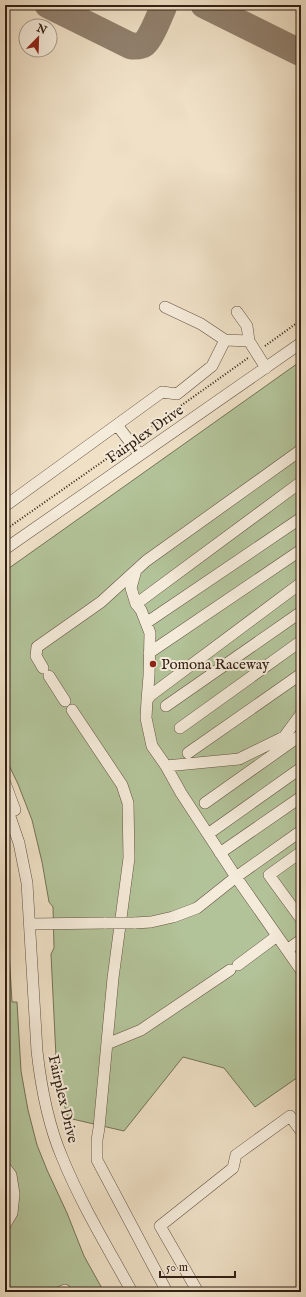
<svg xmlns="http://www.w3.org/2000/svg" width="306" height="1297" viewBox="0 0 306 1297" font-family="'IM FELL English',serif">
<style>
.green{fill:#b3c399;stroke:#737256}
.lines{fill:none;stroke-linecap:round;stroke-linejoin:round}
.taxiway{stroke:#91806d;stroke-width:27}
.minor-casing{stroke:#625040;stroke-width:12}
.path{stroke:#332014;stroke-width:2;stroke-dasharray:1 2;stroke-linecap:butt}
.minor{stroke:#f5ebda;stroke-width:11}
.minor-bridge-casing{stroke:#625040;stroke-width:12;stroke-linecap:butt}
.minor-bridge{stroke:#f5ebda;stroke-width:11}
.poi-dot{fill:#8f2418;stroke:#f5ebda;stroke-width:1.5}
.labels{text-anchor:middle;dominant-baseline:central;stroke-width:4;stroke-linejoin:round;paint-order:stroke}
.street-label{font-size:15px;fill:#332014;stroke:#f5ebda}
.poi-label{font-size:15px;fill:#332014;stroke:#f5ebda;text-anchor:start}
</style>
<rect width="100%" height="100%" fill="#efe0c6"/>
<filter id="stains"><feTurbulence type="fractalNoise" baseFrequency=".005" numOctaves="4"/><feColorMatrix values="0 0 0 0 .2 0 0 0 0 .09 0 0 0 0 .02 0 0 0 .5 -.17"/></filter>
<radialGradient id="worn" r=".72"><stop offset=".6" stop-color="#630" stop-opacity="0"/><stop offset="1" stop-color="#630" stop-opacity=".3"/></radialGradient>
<path class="green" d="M301 361V1075L255 1107 224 1068 183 1057 124 1131 68 1118 61 1093 56 1057 51 954 54 948 53 907 49 902 42 862 32 820 18 784 5 757V571Z
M5 884 12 1002H17L21 1071 28 1110 37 1145 47 1170 67 1213 84 1256 104 1292H5Z"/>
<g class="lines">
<path class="taxiway" d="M48 5 131 46C135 46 140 47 144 44 151 38 159 17 163 8
M204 5 301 53"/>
<defs>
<path id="minor" d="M165 307 201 324 225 340
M237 312 247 326 249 341
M117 425 140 455
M5 506 162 392 177 394 212 366 225 340 249 341 266 368
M5 549 301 343
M136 570 131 588 136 604 141 610 150 633 149 676 147 700
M301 583 151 695 147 700 146 718 152 746 166 766 181 793 236 877 301 970
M136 604 301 482
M146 623 301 518
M149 653 301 550
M43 668 36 656 37 647 101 602 146 561 301 450
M49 676 65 701
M166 706 301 612
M72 710 122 785 128 803 129 858 113 978 99 1128 97 1140V1160L167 1292
M180 728 301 641
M188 753 301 674
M166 766 239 759 284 737 301 714
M5 783 15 810
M5 802 19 843 27 883 37 1051C41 1087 48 1124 62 1157 81 1204 108 1248 132 1292
M205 803 301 735
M208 834 301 768
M301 852 269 875 301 919
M220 853 301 797
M134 923 151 922 173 917 197 908 236 877 301 831
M30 924 106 923
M287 950 301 940
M238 965 277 936
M107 1044 141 1030 230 970
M5 1167 11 1175 14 1194 12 1213 5 1225
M60 1292 65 1290
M198 1292 160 1226 233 1168 236 1155 290 1116 301 1131"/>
</defs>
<use href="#minor" class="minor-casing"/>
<path class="path" d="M265 346 301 320
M137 437 248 358
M5 530 122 448"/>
<use href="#minor" class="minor"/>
<defs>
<path id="minor-bridge" d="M106 923H134"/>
</defs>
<use href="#minor-bridge" class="minor-bridge-casing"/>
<use href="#minor-bridge" class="minor-bridge"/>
</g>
<circle class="poi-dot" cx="153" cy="664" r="4"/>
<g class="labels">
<g class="street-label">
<text transform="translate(145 434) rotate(-35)">Fairplex Drive</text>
<text transform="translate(63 1099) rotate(77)">Fairplex Drive</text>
</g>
<g class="poi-label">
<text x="161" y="664">Pomona Raceway</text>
</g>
</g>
<rect width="306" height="1297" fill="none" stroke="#efe0c6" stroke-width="20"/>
<rect x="6" y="6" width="294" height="1285" fill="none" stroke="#332014" stroke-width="2"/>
<rect x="10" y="10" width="286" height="1277" fill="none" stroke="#332014"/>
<g transform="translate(38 38) rotate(23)"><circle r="19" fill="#f5ebda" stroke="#a79a8b"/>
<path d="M0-3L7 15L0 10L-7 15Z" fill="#8f2418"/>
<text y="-6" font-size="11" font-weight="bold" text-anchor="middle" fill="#332014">N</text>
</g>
<path d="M160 1271v6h75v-6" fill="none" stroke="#332014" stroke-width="2"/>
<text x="166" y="1271" font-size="12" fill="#332014" stroke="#f5ebda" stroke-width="3" paint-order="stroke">50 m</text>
<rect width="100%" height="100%" filter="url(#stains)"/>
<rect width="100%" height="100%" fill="url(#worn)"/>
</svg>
